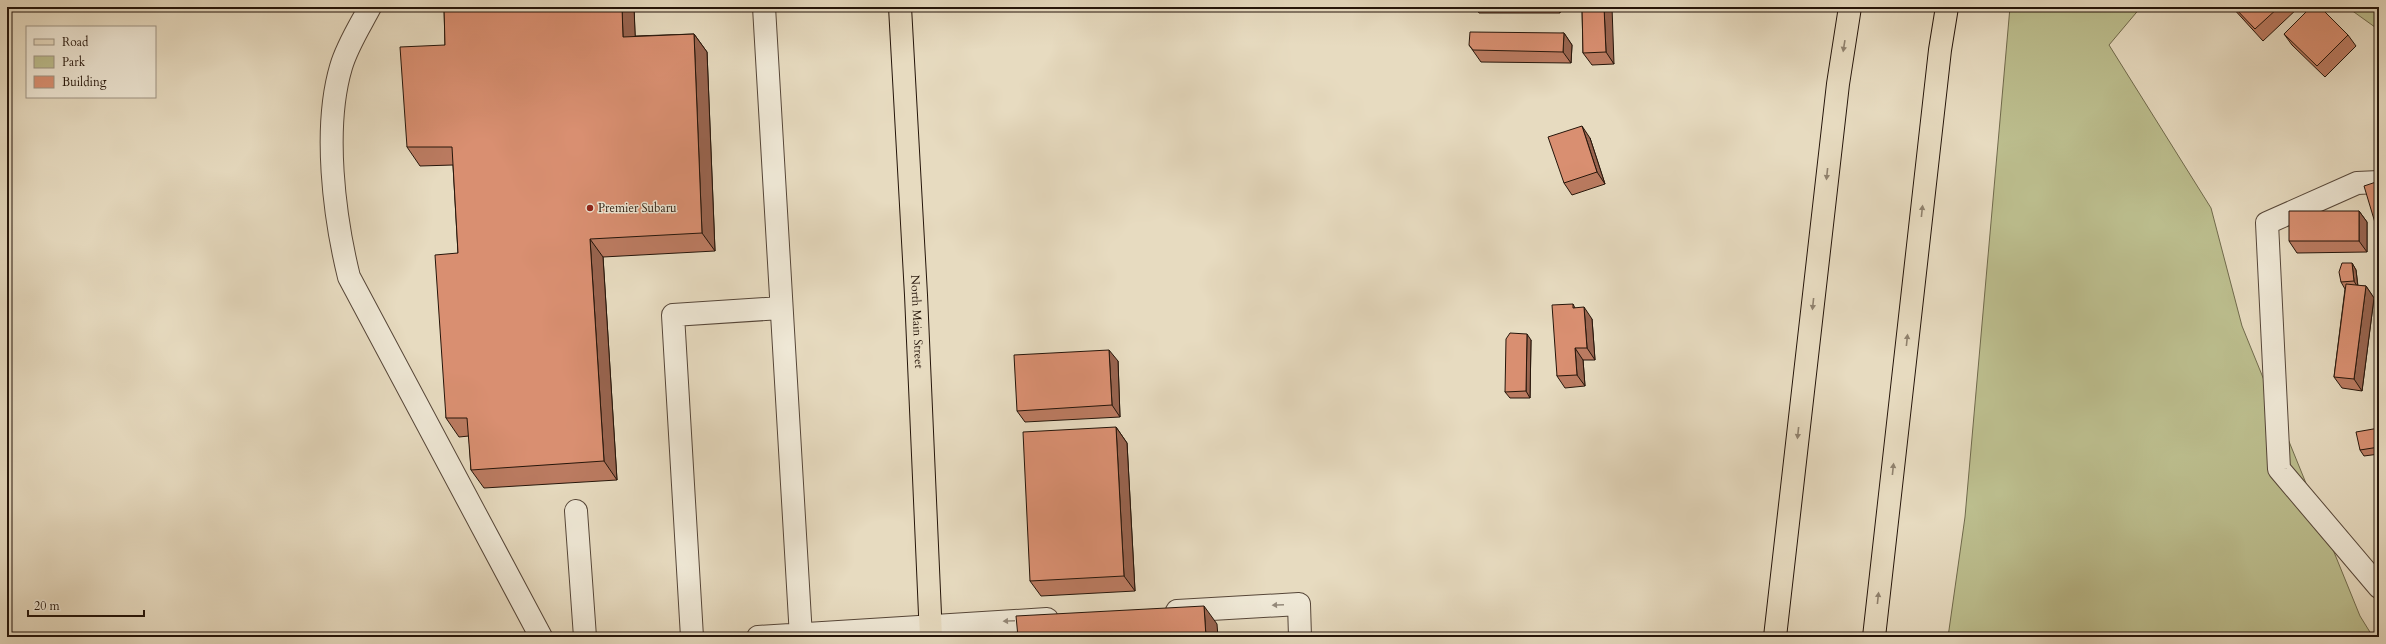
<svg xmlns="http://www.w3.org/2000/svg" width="2386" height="644" viewBox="0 0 2386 644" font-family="Cardo,serif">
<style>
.green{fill:#bcbe8e;stroke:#706a4c}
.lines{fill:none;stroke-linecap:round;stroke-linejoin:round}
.minor-casing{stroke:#564638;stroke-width:24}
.major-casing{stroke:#25150a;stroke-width:24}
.highway-casing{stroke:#25150a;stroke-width:24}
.minor{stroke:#efe8d6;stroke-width:22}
.major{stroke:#e7dbc0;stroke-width:22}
.highway{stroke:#e7dbc0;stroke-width:22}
.wall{fill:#bb7b61;stroke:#25150a}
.shaded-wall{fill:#98644f;stroke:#25150a}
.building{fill:#d98f71;stroke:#25150a}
.oneway{fill:#90826e}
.oneway2{fill:#94897a}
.poi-dot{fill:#8f2418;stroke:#efe8d6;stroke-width:1.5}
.labels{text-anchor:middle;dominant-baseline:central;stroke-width:3;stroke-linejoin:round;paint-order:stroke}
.poi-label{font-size:12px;fill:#25150a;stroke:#efe8d6;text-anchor:start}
.street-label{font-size:12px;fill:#25150a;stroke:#efe8d6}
</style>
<rect width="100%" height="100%" fill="#e7dbc0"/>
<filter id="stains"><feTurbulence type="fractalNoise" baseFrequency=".005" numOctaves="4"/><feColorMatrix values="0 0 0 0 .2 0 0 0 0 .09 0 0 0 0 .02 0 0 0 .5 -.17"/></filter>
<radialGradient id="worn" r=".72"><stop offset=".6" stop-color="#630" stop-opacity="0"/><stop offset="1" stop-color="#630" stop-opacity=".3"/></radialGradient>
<path class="green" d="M2010 7H2141L2109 45 2211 208 2242 326 2360 616 2373 637H1948L1965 517Z
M2347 7H2379V30Z"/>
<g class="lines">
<defs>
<path id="minor" d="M370 7C360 26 347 46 341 67 323 128 334 216 349 277L541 637
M764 7 801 637
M2379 182 2357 183 2267 223 2279 469 2379 587
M576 511 585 637
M1177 611 1299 604 1300 637
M692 637 673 315 781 308
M758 637 1047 619"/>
<g id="major">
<path id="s1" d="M900 7 916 295 931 637"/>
</g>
<path id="highway" d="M1775 637 1838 84 1850 7
M1874 637 1940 50 1947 7"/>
</defs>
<use href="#minor" class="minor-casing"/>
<use href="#major" class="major-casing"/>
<use href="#highway" class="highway-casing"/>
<use href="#minor" class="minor"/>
<use href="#major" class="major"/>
<use href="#highway" class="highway"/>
</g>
<path class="wall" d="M444 7H634L635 36 694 34 707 52 715 251 603 257 617 480 484 488 471 470 469 436 459 437 446 418 458 253 453 165 420 166 407 147 445 45Z
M1475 7H1560V13H1479Z
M1582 7 1614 64 1592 65 1583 53Z
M2232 7H2299L2263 41Z
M1564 33 1572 45 1571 63 1481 62 1469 45Z
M2284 34 2348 35 2356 46 2325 77 2292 45Z
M1590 138 1605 184 1572 195 1564 183Z
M2359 211 2367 222V252L2297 253 2289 241Z
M2352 263 2356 270 2358 286H2366L2374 298 2362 391 2342 388 2334 377 2345 289 2341 282Z
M1573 304 1575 308 1592 319 1595 360H1583L1585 386 1565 388 1557 376Z
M1531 340 1530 398H1510L1505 392Z
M1118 361 1120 417 1025 422 1017 411Z
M1116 427 1127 443 1135 591 1041 596 1030 581Z
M2379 428V454L2364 456 2360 450Z"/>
<path class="shaded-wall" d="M622 7H634L636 55 623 37Z
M1556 7H1560V13Z
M1604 7H1612L1614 64 1606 52Z
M1564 33 1572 45 1571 63 1563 52Z
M694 34 707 52 715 251 702 233Z
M1582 126 1590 138 1605 184 1597 172Z
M2359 211 2367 222V252L2359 241Z
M590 239 603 257 617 480 604 461Z
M2352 263 2356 270 2358 288 2354 281Z
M2366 286 2374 298 2362 391 2354 379Z
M1584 307 1592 319 1595 360 1587 348Z
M1527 334 1531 340 1530 398 1526 391Z
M1575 348 1583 360 1585 386 1577 375Z
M1109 350 1118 361 1120 417 1112 405Z
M1116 427 1127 443 1135 591 1124 576Z
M1204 606 1217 624 1218 637H1206Z"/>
<path class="building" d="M444 7H622L623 37 694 34 702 233 590 239 604 461 471 470 467 418H446L435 255 458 253 452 147H407L400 47 445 45Z
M1582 7H1604L1606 52 1583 53Z
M2234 7H2279L2255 29Z
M2311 7H2320L2348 35 2317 66 2284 34Z
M1470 32 1564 33 1563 52 1473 50 1469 45Z
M1582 126 1597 172 1564 183 1548 137Z
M2379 181V236L2364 186Z
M2289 211H2359V241H2289Z
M2342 263H2352L2354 281 2341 282 2339 272Z
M2346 284 2366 286 2354 379 2334 377Z
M1573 304V308L1584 307 1587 348H1575L1577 375 1557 376 1552 305Z
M1510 333 1527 334 1526 391 1505 392 1506 339Z
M1109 350 1112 405 1017 411 1014 355Z
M1116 427 1124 576 1030 581 1023 432Z
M2379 428V447L2360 450 2356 432Z
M1204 606 1206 637H1018L1016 616Z"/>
<defs><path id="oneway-solid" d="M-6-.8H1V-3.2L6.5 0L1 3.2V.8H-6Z"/></defs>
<g class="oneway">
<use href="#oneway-solid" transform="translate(1844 46) rotate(99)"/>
<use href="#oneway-solid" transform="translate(1827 174) rotate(96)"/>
<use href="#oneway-solid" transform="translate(1922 211) rotate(-84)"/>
<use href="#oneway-solid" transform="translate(1813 304) rotate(96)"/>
<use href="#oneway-solid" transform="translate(1907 340) rotate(-84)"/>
<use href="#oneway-solid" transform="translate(1798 433) rotate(96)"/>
<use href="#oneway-solid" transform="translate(1893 469) rotate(-84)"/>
<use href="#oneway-solid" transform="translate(1878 598) rotate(-84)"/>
</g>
<g class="oneway2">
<use href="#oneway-solid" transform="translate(1278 605) rotate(177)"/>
<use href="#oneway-solid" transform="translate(1009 621) rotate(177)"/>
</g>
<circle class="poi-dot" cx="590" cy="208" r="4"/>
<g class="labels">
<g class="poi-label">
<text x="598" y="208">Premier Subaru</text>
</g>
<g class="street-label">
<text stroke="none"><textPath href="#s1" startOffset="315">North Main Street</textPath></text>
</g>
</g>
<rect width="2386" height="644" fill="none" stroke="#e7dbc0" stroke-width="24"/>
<rect x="8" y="8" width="2370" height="628" fill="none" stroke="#25150a" stroke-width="2"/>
<rect x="12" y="12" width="2362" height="620" fill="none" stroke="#25150a"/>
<rect x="26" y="26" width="130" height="72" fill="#efe8d6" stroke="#9e9484"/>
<rect x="34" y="39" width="20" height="6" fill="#e7dbc0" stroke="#9e9484"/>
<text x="62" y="46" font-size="12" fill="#25150a">Road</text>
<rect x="34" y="56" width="20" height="12" fill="#bcbe8e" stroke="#9e9484"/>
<text x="62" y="66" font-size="12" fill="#25150a">Park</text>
<rect x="34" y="76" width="20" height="12" fill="#d98f71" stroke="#9e9484"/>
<text x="62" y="86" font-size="12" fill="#25150a">Building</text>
<path d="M28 610v6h116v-6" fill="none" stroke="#25150a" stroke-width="2"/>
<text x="34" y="610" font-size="12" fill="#25150a" stroke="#efe8d6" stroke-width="3" paint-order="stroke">20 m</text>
<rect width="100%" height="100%" filter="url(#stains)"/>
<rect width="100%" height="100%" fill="url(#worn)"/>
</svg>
